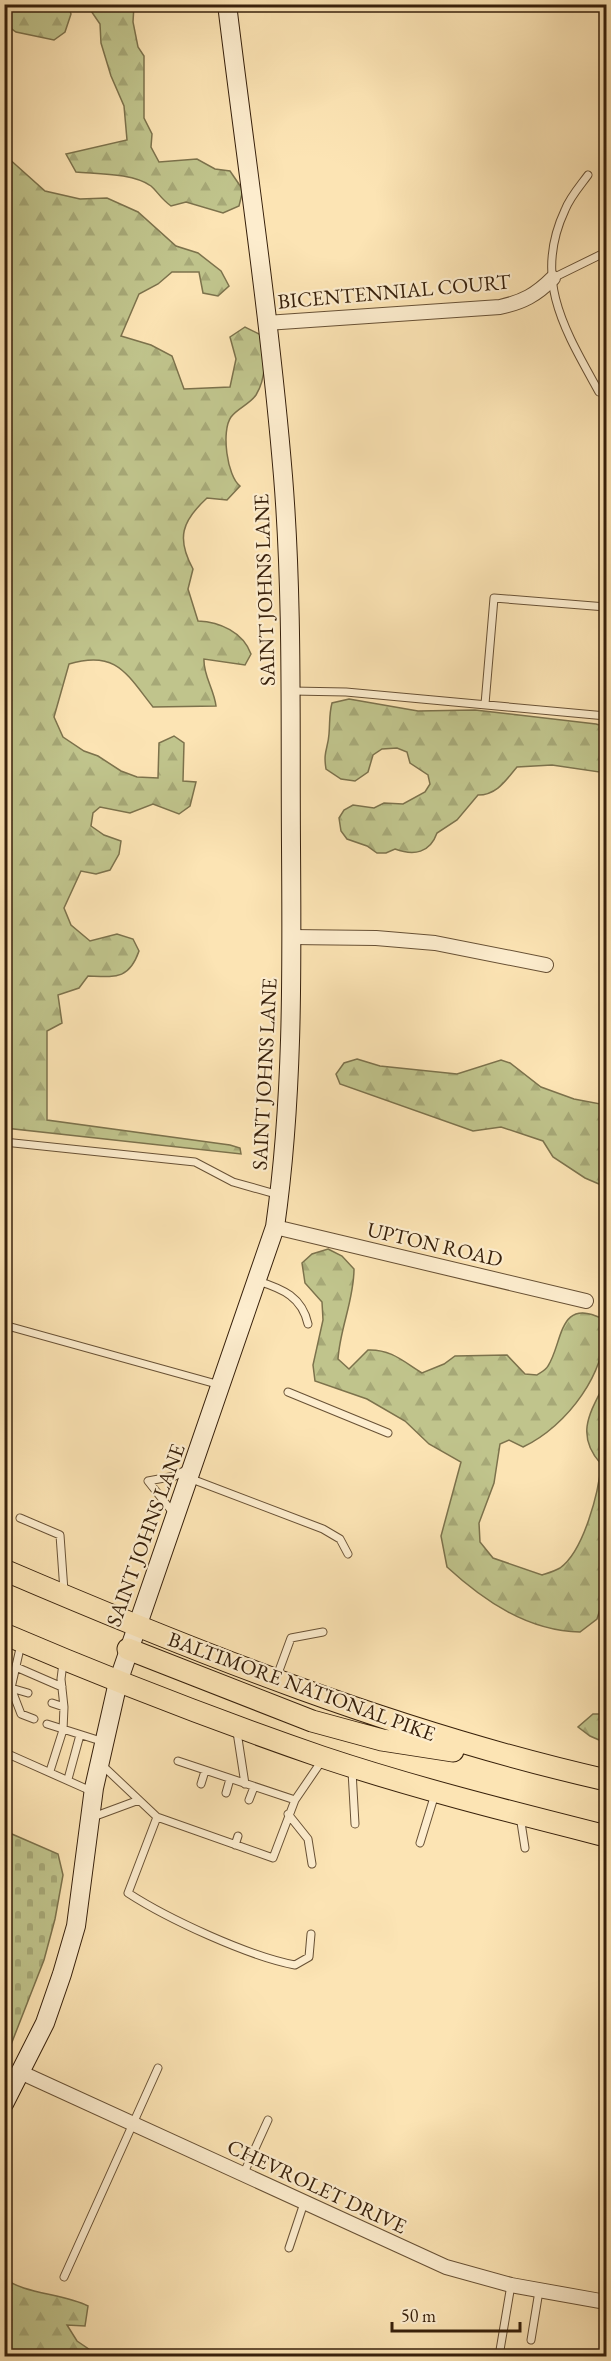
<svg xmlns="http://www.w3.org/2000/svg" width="611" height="2361" viewBox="0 0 611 2361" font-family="'EB Garamond',serif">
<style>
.forest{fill:url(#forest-firs);stroke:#7c724c;stroke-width:1.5}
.cemetery{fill:url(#cemetery-stones);stroke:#7c724c;stroke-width:1.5}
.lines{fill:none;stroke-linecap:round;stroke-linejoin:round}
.lane-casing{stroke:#685135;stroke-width:9}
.street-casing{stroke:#685135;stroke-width:16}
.secondary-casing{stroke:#37200b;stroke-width:20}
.primary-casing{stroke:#37200b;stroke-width:23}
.lane{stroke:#fdedce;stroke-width:7}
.street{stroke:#fdedce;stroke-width:14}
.secondary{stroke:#fdedce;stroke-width:18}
.primary{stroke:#fce4b4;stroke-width:21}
.labels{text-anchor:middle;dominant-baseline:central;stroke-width:4.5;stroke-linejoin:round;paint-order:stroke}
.street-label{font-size:21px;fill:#37200b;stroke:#fdedce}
</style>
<defs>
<pattern id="forest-firs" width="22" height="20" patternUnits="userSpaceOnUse" patternTransform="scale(1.5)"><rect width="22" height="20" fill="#c0c48c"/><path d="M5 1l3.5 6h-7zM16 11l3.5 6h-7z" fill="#a6a877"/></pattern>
<pattern id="cemetery-stones" width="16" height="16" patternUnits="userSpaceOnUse" patternTransform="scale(1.5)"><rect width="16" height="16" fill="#c0c48c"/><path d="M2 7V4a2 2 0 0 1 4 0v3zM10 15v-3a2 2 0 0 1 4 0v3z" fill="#a6a877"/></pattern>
</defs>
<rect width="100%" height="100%" fill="#fce4b4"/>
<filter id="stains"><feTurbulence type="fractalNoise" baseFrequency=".00333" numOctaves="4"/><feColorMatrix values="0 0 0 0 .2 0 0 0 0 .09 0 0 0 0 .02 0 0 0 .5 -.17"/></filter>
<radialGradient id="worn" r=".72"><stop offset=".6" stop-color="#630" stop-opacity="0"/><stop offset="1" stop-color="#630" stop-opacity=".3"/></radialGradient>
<path class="forest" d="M5 4 68 5 71 14 65 32 54 40 16 32 5 24Z
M87 5H134L133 22 138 47 144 56V118L152 134 151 147 159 162 197 159 215 169 230 171 243 190 239 206 223 213 186 202 171 206C161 199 157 191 151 186 133 173 98 174 76 172L66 154 127 140 124 106 111 76 101 43 100 24Z
M4 130 7 157 45 191 80 199 107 198 138 212 176 246 198 253 221 271 229 286 218 296 203 293 199 272H172L158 284 139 294 121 336 151 345 172 356 184 389 230 387 236 359 230 337 245 327 263 336C265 356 267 377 256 395 250 404 238 408 231 417 221 431 227 476 240 486L227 500 207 498C182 521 176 538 193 569L188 589 198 621C220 622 243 632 251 654L245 665 204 659C203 675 214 689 216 706L153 707C126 673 116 650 69 664L54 717 63 737 84 751 98 756 121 771 137 777 158 778 159 743 174 736 184 743 183 781 196 782 190 806 179 814 153 804 130 813 100 807 93 813 91 826 104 835 121 841 119 854 110 870 96 874 81 871 64 908 71 925 90 941 117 934 133 939 139 951C129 980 115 977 88 976L79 988 58 995 62 1023 47 1031V1120L230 1145 240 1148 241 1154 5 1128Z
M349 699 418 711 475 710 596 724 606 727V773L552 765 517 767C506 780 497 795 478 795L457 820 437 833C430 853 414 856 395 849L386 853H377L367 846 347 839 341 831 339 818 344 810 353 805 374 808 384 803 403 804 425 792 430 784 428 775 410 763 407 752 397 748 382 749 373 755 368 772 355 781 341 779 326 769C323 751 328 749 329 734 330 723 329 714 332 703Z
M357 1059 380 1066 457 1074 501 1060 510 1063 541 1087 574 1099 606 1105V1187L585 1178 553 1157 543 1141 501 1127 473 1131 340 1084 336 1074 344 1063Z
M328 1249 342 1256 354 1269C354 1300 340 1328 338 1359L349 1369 368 1350C391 1349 404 1362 422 1373L444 1364 455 1356 507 1355 525 1374 537 1375C540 1373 546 1370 548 1366 563 1343 558 1296 603 1319 611 1370 566 1427 523 1447L509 1440 500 1444 494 1483 479 1523 480 1542 493 1558 542 1575C548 1573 555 1571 560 1568 584 1551 599 1491 601 1464 574 1434 591 1411 606 1381V1600L602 1603 597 1619 580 1632C528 1631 484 1601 447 1567L441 1536 461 1462 429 1444 405 1421 367 1399 315 1381 313 1365 323 1320 322 1302 305 1283 302 1263 312 1254Z
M593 1714H606V1743L590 1736 578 1727Z
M5 2278C20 2293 65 2294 88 2306L85 2326 67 2325 77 2341 99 2356H5Z"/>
<path class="cemetery" d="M5 1831 58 1854 63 1875 55 1919 44 1960 5 2060Z"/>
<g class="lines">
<defs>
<path id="lane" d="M588 175C580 186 570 197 565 210 532 280 566 332 599 392
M553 278 606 252
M292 691 346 692 606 716
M485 704 494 598 606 607
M4 1142 195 1162 233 1182 279 1195
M258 1281C283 1289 302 1297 308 1324
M4 1325 220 1385
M288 1392 388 1433
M189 1478 323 1529 340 1539 348 1554
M174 1514 148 1481 175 1476 189 1468
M20 1518 60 1535 64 1591
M21 1644 11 1688 21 1714 34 1719
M16 1667 62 1687
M277 1676 291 1638 323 1632
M11 1688 28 1693
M52 1703 64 1707 61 1679 63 1663
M47 1724 104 1742
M237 1732 245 1784
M8 1754 91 1791
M178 1761 295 1800
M102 1765 157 1817 273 1858 295 1800 323 1759
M50 1771 63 1730 64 1707
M352 1771 355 1824
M68 1779 80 1735
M201 1784 205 1771
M226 1793 230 1779
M249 1800 254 1787
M288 1814 308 1839 312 1864
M520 1816 525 1848
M93 1817 139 1800
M157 1817 128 1893C168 1919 248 1956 295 1965L309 1957 311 1934
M420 1843 435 1794
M235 1845 238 1836
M243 2175 268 2120
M289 2248 304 2203
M64 2277 158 2068
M531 2340 539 2291
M499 2356 511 2285"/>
<path id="street" d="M266 323 500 307C523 302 536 295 553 278
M291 937 376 938 435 943 546 965
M275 1227 586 1301
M22 2073 446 2267 511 2285 606 2302"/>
<path id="secondary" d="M4 2104 45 2023 62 1974 76 1926 94 1788 118 1682 275 1227C293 1101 292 973 291 846 290 723 293 599 283 476 270 319 246 161 227 4"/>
<path id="primary" d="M4 1570C200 1654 399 1733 606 1780
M4 1634C109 1679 215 1720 322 1757 415 1788 511 1812 606 1836
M128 1649 312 1721 382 1740 453 1751"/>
</defs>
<use href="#lane" class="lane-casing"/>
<use href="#street" class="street-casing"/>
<use href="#secondary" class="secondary-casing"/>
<use href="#primary" class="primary-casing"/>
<use href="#lane" class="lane"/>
<use href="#street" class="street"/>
<use href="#secondary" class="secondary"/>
<use href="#primary" class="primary"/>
</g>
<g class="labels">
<g class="street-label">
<text transform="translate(394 291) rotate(-5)">BICENTENNIAL COURT</text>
<text transform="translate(264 590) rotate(-92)">SAINT JOHNS LANE</text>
<text transform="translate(264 1074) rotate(-87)">SAINT JOHNS LANE</text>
<text transform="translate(435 1244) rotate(13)">UPTON ROAD</text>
<text transform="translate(145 1535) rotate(-70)">SAINT JOHNS LANE</text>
<text transform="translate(302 1686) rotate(20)">BALTIMORE NATIONAL PIKE</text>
<text transform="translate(317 2186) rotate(25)">CHEVROLET DRIVE</text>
</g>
</g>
<rect width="611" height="2361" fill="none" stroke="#fce4b4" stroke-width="24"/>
<rect x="6" y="6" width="599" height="2349" fill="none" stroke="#37200b" stroke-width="3"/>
<rect x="12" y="12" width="587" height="2337" fill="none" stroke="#37200b" stroke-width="1.5"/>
<path d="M392 2322v9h128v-9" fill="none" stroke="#37200b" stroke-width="3"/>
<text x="401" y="2322" font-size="18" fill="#37200b" stroke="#fdedce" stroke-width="4.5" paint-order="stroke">50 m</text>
<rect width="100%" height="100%" filter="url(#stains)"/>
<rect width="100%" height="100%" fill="url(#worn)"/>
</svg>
